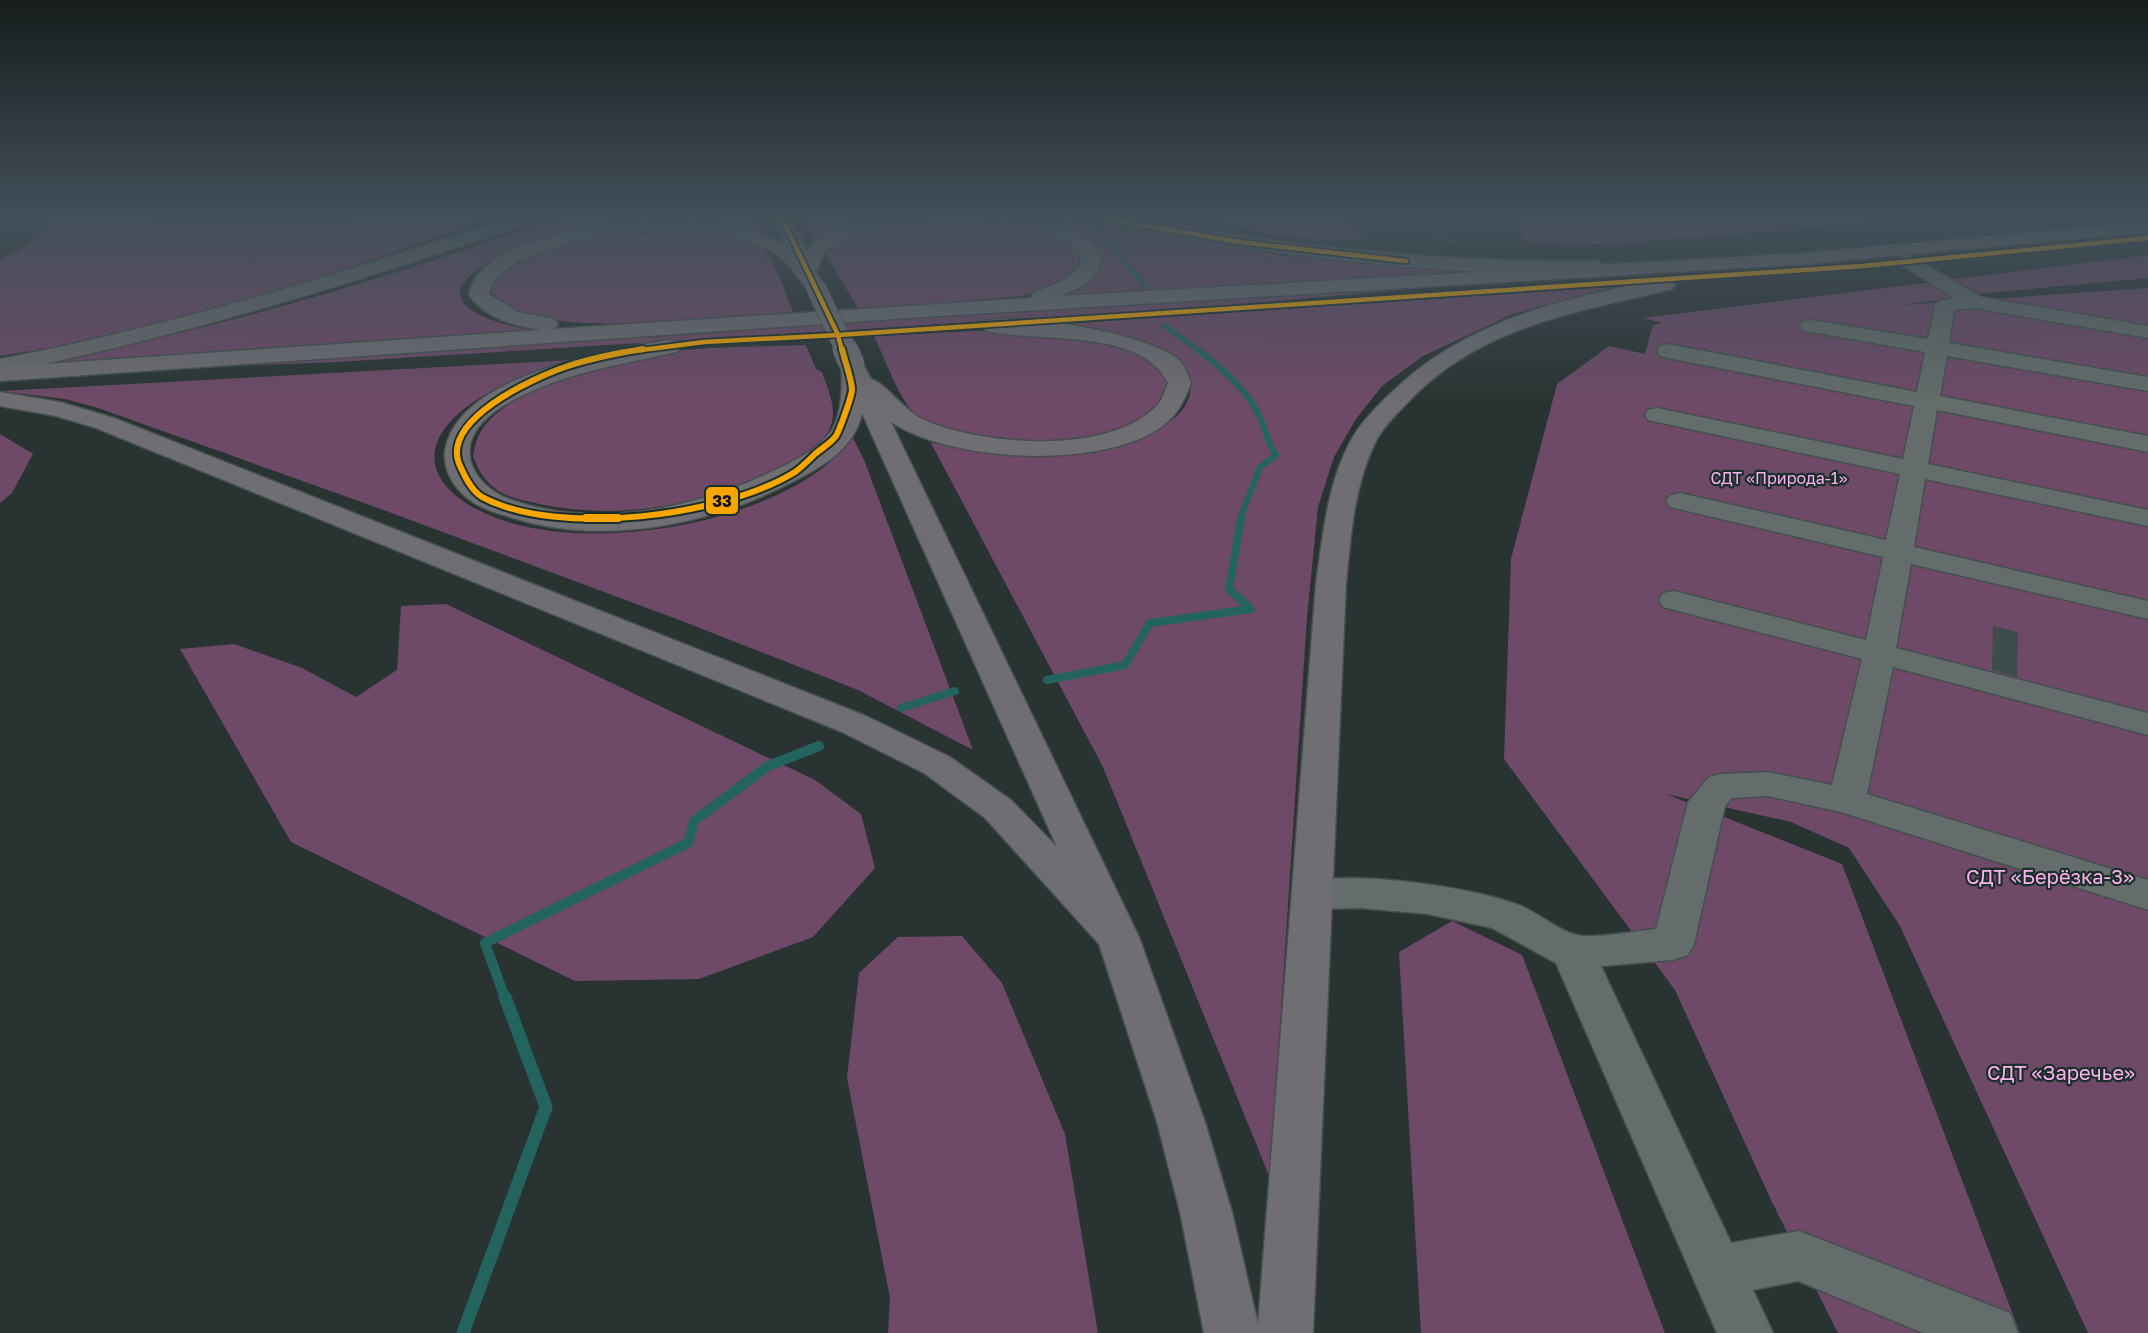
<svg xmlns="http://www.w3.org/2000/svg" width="2148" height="1333" viewBox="0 0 2148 1333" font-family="'Golos Text',sans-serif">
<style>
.green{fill:#6e4a68}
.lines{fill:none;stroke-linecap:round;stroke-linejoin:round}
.stream-far4{stroke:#23645f;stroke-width:5}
.stream-far3{stroke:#23645f;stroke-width:6}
.stream-far2{stroke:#23645f;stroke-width:8}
.stream-far1{stroke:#23645f;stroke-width:10}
.stream{stroke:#23645f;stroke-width:13}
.building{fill:#3e4c4b}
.minor-casing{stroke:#454f4d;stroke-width:3}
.major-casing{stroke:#454f4d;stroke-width:3}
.highway-casing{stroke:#454f4d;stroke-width:3}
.path{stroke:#646c6a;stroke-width:2;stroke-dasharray:1.5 1.5;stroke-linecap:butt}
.minor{fill:#646d6b;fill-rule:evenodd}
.major{fill:#6a6b6e;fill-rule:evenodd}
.highway{fill:#6f6e73;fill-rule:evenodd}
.highway-bridge-far1-casing{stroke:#454f4d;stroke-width:21;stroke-linecap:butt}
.highway-bridge-casing{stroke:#454f4d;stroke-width:27;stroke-linecap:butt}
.highway-bridge-far1{stroke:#6f6e73;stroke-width:20}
.highway-bridge{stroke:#6f6e73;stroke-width:25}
.bus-1-far2-casing{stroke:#1a2f2c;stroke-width:8}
.bus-1-far1-casing{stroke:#1a2f2c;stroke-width:10}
.bus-1-casing{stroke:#1a2f2c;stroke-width:12}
.bus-1-far2{stroke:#f7a600;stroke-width:4.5}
.bus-1-far1{stroke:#f7a600;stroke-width:6}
.bus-1{stroke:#f7a600;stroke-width:8}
.labels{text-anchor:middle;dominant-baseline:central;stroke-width:4.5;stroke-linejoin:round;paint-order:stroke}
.park-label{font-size:16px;fill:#ffb1ed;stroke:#1a2f2c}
.near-park-label{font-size:20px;fill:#ffb1ed;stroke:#1a2f2c}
.line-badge{stroke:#1a2f2c;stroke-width:2}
.pale-badge-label{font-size:16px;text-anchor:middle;font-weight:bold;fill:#111}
</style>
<rect width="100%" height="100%" fill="#293432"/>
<path class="green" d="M51 216 342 222 357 216H498C336 273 171 332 0 356V260L36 241Z
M561 216H758L766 235C716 218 636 219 584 229 513 244 374 300 534 331L5 370C194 336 381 282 561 216Z
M803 216H893L815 241Z
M954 216C997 218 1049 222 1081 253L1080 269 1052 287 1022 296 860 311 826 255C827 225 930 217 954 216Z
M1014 216H1061L1280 255 1392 266 1526 273 1290 282 1045 299C1061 293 1080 289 1092 277 1130 241 1036 220 1014 216Z
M1186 216H1353L1348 221 1362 240C1302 243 1244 229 1186 216Z
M1515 216H2033L1911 220 1604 244 1523 241Z
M638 232 637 235H646L649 232C678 232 742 229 764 250 776 261 786 297 794 313 727 317 568 337 512 309 504 305 497 298 491 291 497 248 603 235 638 232Z
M2148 255V278L1976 294 1903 305 2148 288V1333H2088L1900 926 1849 848 1791 822 1666 794 1842 864 2020 1333H1838L1772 1202 1675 990 1504 759 1511 559 1557 384 1609 346 1645 354 1653 325 1662 323 1643 318Z
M1612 287 1513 314 1423 356 1382 386 1356 419 1334 457 1318 507 1307 617 1270 1178 1103 767 931 443C1005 454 1068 463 1140 437 1156 431 1176 421 1185 406 1195 388 1191 375 1178 361L1048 325Z
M1401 290 1171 310 336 362 155 369 354 352 1287 293Z
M998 330 1113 343 1152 359 1168 379C1165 441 1040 449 995 441 982 438 968 434 955 430 942 427 927 425 917 416 899 401 885 358 874 336Z
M806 345 816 369 822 372C828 390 839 411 829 430 820 448 794 462 775 471 703 505 623 520 544 505 531 502 516 500 504 494 488 486 479 473 473 456 475 444 478 433 487 423 519 385 611 361 659 353 705 346 759 347 806 345Z
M572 360C537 372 502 382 472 403 396 457 448 506 515 524 606 548 744 525 820 470 832 461 842 449 853 438L864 460 973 750 858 690 682 621 370 505 98 408 65 399 0 391Z
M0 434 33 454 12 493 0 503Z
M446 604 815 780 861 814 875 868 813 937 699 979 575 981 291 842 180 649 234 644 302 668 356 697 397 670 401 606Z
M1452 921 1522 955 1665 1333H1421L1399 952Z
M962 936 1002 983 1065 1134 1098 1333H888L890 1298 847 1078 859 973 898 937Z"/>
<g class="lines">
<path class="stream-far4" d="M1096 227 1145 286
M1164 325 1199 351"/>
<path class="stream-far3" d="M1197 349C1219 366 1243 386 1257 411 1265 425 1266 441 1276 455L1260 467 1240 519"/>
<path class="stream-far2" d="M1047 680 1125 665 1150 623 1251 609 1229 589 1241 518
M901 708 955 691"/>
<path class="stream-far1" d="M505 998 485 943 688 843 694 821 768 766 819 746"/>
<path class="stream" d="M463 1333 546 1107 505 997"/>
</g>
<path class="building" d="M1993 626 2018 632 2017 677 1992 670Z"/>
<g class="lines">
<defs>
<path id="minor" d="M1909 255 1981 297 2148 326V338L1975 308 1954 310 1949 343 2148 377V391L1947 356 1940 396 2148 436V452L1937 410 1928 464 2148 510V526L1925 479 1914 547 2148 601V619L1911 564 1896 648 2148 713V735L1893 667 1867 794 2148 880V910L1841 812 1768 796 1732 798 1725 806 1694 944 1688 955 1673 960 1601 966 1731 1243 1799 1231 2010 1313 2018 1333H1923L1798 1281 1753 1290 1773 1333H1717L1556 963 1492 928 1428 914 1361 908 1312 909 1298 904 1292 894 1298 884C1347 869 1467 886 1516 904 1537 911 1556 930 1577 935 1592 939 1638 931 1656 929L1688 802 1709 777 1722 774 1768 772 1832 785 1862 659 1663 607 1659 600 1663 593 1674 591 1866 640 1883 557 1670 507 1666 501 1670 495 1680 493 1886 540 1900 474 1657 422 1648 420 1645 415 1648 410 1657 408 1903 459 1914 406 1668 358 1660 356 1657 351 1660 346 1668 344 1917 392 1925 352 1811 332 1803 331 1800 326 1803 321 1811 320 1928 339 1935 305 1938 301 1954 298 1902 265 1899 261 1902 257Z"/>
<path id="major" d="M516 216H542L539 220C362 280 184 337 0 373V359C176 325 346 272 516 216Z
M772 216H790L817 270 814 274H800Z
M1079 216C1146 215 1212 233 1278 241 1384 255 1490 262 1597 261L1607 267C1599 278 1567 273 1554 273 1398 274 1242 249 1088 221Z"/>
<path id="highway" d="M878 216H920L917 220 869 229 847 236 825 251 816 272 827 290 824 294H810C796 274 786 257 763 247 692 218 600 228 531 256 513 264 492 273 489 294L518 312 555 319 558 324 554 329 1031 298 1033 292C1082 278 1106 252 1042 230 1024 224 1005 224 987 220L984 216C1025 216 1083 215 1102 260 1097 280 1079 289 1060 296L1805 253 2148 222V232L1805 264 923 317 0 381V367L541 330C514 326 485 318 469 295 481 226 655 216 709 223 742 226 778 235 803 257 818 229 849 222 878 216Z
M1665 279 1672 281 1675 285 1672 289C1576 313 1485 324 1411 399 1399 412 1384 425 1376 441 1354 485 1351 535 1346 583L1313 1333H1204L1180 1212 1157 1122 1099 944 985 818 924 773 842 732 96 428 56 416 0 406V392L60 402 114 418 866 716 950 757 1011 800 1057 847 862 413C854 452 815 471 782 487 702 527 599 545 513 518 497 513 481 509 467 498 453 486 443 470 445 451 456 376 607 350 669 340L677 342 680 347 677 352C634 362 591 368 549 384 528 392 503 403 486 419 454 449 473 485 509 499 594 530 694 509 773 471 793 462 819 449 832 430 842 413 843 382 841 364L844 359H860L871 379C886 383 904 411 924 420 981 445 1113 457 1159 403 1163 398 1165 389 1168 383 1141 327 1037 343 986 331L983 326 986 321C1024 312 1147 334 1178 359 1184 364 1188 375 1191 383 1184 402 1176 418 1157 430 1095 469 951 462 891 422L1139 937 1205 1122 1232 1212 1258 1324 1316 583C1323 535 1327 485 1350 442 1360 423 1376 407 1391 393 1465 320 1567 297 1665 279Z"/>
</defs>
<use href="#minor" class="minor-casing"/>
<use href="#major" class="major-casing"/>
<use href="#highway" class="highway-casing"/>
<path class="path" d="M1396 216 1455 243"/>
<use href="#minor" class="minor"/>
<use href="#major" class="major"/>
<use href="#highway" class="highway"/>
<defs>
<path id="highway-bridge-far1" d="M817 290 846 351"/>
<path id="highway-bridge" d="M845 349 852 364"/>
</defs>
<use href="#highway-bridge-far1" class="highway-bridge-far1-casing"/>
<use href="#highway-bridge" class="highway-bridge-casing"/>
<use href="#highway-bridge-far1" class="highway-bridge-far1"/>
<use href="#highway-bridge" class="highway-bridge"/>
<defs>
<path id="bus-1-far2" d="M781 216 838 335
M1088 216 1240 242 1406 261
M838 335 1863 266 2148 238
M634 351 704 342 838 335 842 351"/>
<path id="bus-1-far1" d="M643 349C618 353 592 358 568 366 535 377 436 421 461 468 466 479 472 491 482 497 558 538 724 516 795 472 802 467 809 460 815 454 822 448 831 443 836 436 840 429 852 396 852 389 851 376 845 362 842 349"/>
<path id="bus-1" d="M586 518H618"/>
</defs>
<use href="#bus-1-far2" class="bus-1-far2-casing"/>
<use href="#bus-1-far1" class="bus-1-far1-casing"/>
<use href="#bus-1" class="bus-1-casing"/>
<use href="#bus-1-far2" class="bus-1-far2"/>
<use href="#bus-1-far1" class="bus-1-far1"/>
<use href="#bus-1" class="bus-1"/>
</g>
<linearGradient id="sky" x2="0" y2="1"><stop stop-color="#171d1c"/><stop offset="0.54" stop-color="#43505a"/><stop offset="1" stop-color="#43505a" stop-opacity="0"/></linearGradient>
<rect width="2148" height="403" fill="url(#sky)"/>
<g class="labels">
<g class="park-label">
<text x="1779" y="478">СДТ «Природа-1»</text>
</g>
<g class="near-park-label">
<text x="2050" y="876">СДТ «Берёзка-3»</text>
<text x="2061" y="1072">СДТ «Заречье»</text>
</g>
</g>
<rect class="line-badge" x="705" y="486" width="34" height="29" rx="6" fill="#f7a600"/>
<g class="pale-badge-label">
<text x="722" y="507">33</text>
</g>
</svg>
